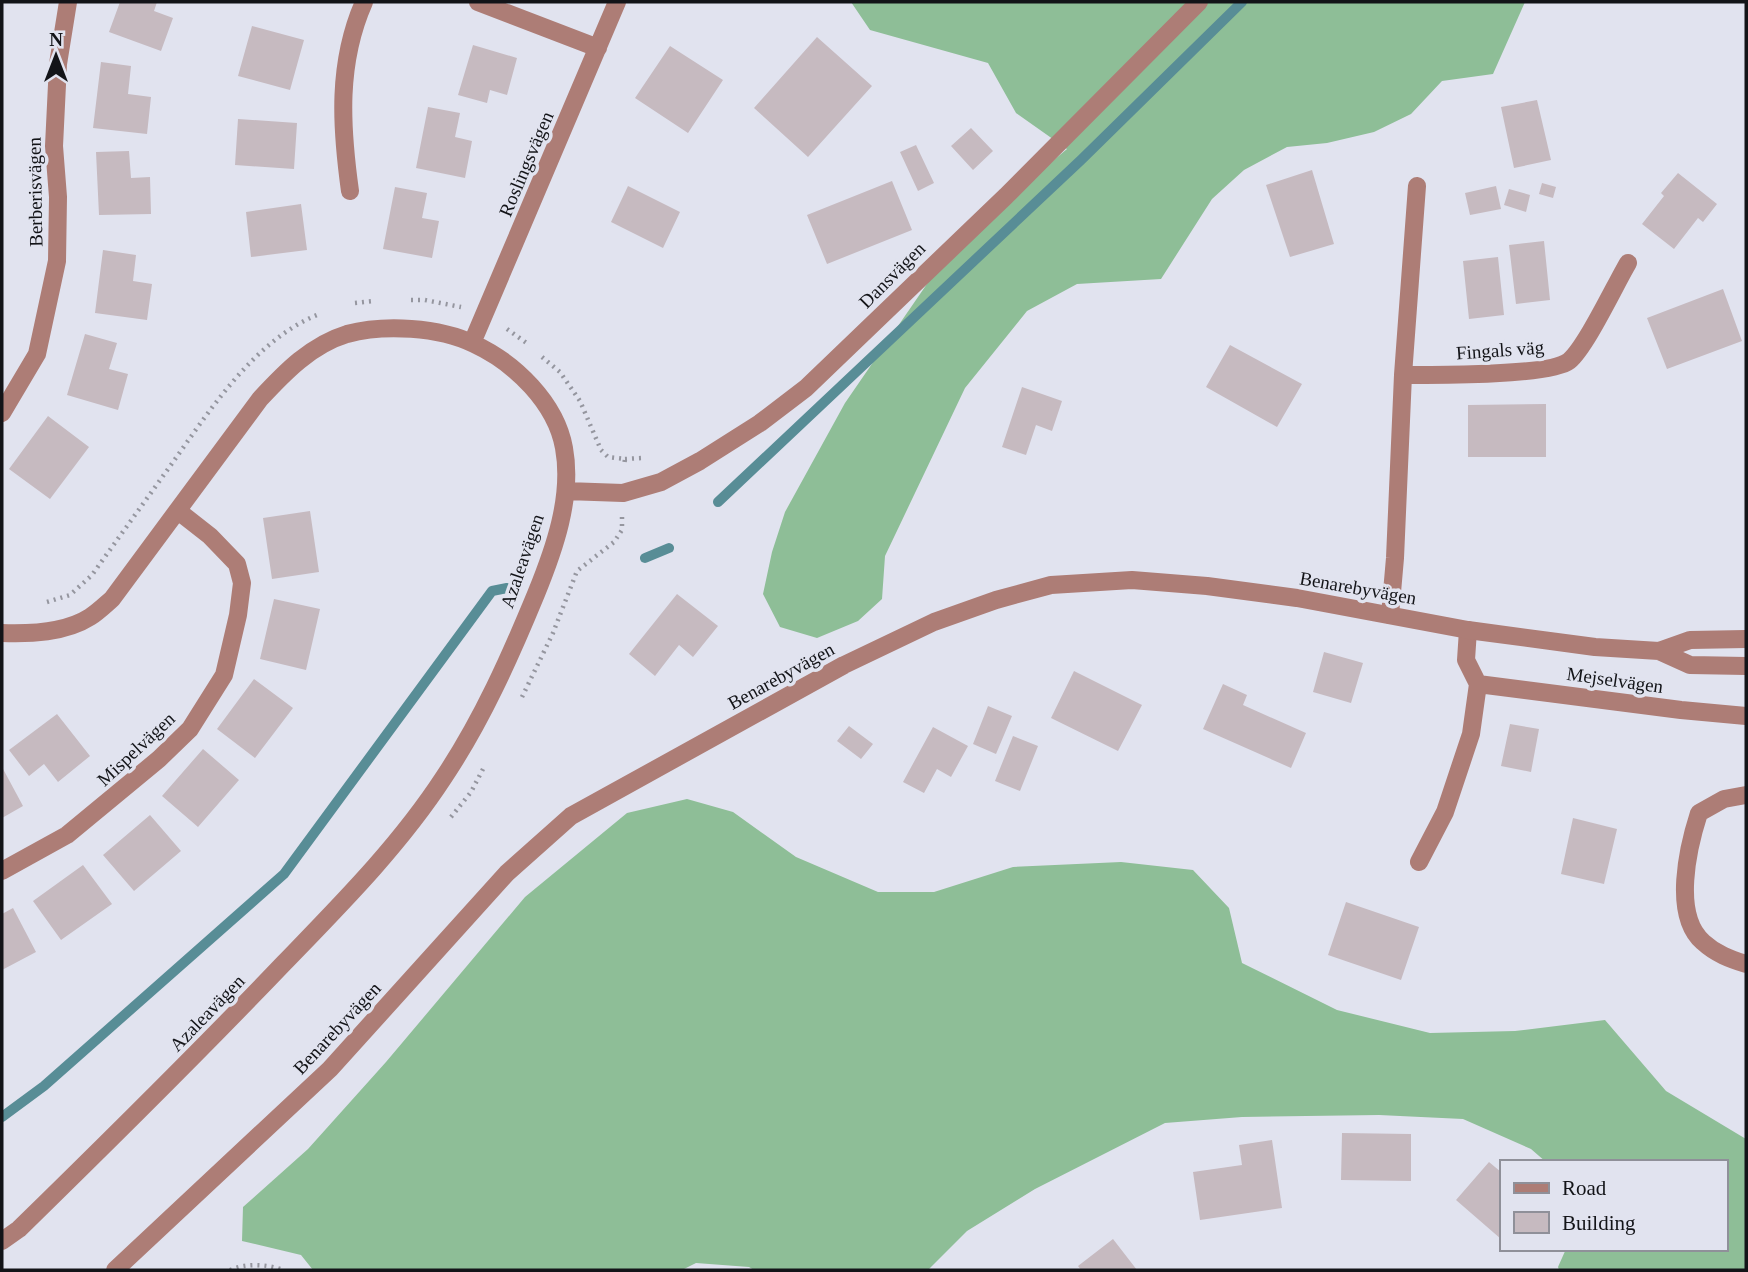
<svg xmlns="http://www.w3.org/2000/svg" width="1748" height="1272" viewBox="0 0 1748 1272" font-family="Georgia,serif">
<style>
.forest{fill:#8ebe97}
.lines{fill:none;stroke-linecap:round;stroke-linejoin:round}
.stream{stroke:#588d96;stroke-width:10}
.building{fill:#c6bac0}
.path{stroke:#95969f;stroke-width:4.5;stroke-dasharray:2 5;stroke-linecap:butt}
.service{stroke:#ad7d76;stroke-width:18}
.minor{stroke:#ad7d76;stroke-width:18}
.tertiary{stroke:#ad7d76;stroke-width:18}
.labels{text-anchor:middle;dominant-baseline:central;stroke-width:7;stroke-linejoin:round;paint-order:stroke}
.street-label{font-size:19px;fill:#131418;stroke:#e1e3ef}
</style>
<rect width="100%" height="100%" fill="#e1e3ef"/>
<path class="forest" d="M851 2H1525L1493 74 1442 81 1411 114 1374 132 1327 143 1287 147 1244 170 1212 199 1161 279 1077 284 1027 311 965 388 885 556 882 599 858 621 817 638 780 627 763 594 772 552 785 512 845 403 929 281 1005 201 1067 149 1016 113 988 63 870 30Z
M687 799 733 812 796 857 878 892H934L1013 867 1121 862 1193 870 1229 908 1242 963 1337 1010 1430 1033 1515 1031 1605 1020 1666 1091 1746 1139V1270H1559L1558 1267 1566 1249H1725V1162H1546L1531 1149 1463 1119 1379 1115 1242 1117 1165 1123 1035 1189 967 1231 928 1270H754L749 1267 696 1263 682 1270H313L301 1255 242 1241 243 1207 308 1149 386 1062 525 897 627 813Z"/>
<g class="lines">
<path class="stream" d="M718 502 1081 160 1242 2
M645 558 669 548
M2 1117 44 1086 284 874 492 591 507 588"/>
</g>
<path class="building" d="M120 2H157L154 11 173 18 161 51 109 32Z
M252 26 304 40 290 90 238 76Z
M817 37 872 86 808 157 754 108Z
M473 45 517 58 507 95 490 90 487 103 458 95Z
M670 46 723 80 688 133 635 98Z
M101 62 131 66 128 94 151 97 147 134 93 128Z
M1537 100 1551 160 1514 168 1501 107Z
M428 107 460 113 455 137 472 141 465 178 416 168Z
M238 119 297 123 294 169 235 165Z
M971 128 993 151 973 170 951 146Z
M916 145 934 183 918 191 900 152Z
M129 151 131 178 150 177 151 214 99 215 96 152Z
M1312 170 1334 244 1290 257 1266 185Z
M1678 173 1717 204 1703 222 1698 218 1674 249 1642 224 1664 196 1661 193Z
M892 181 912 230 827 264 807 215Z
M1542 183 1556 187 1553 198 1539 194Z
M628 186 680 212 663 248 611 222Z
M1496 186 1501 209 1470 215 1465 193Z
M395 187 427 193 422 218 439 221 432 258 383 249Z
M1509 189 1530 195 1526 212 1504 205Z
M301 204 307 250 251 257 246 212Z
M1544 241 1550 300 1516 304 1509 245Z
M103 250 136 255 133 281 152 284 147 320 95 313Z
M1498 257 1504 315 1469 319 1463 261Z
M1723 289 1742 341 1667 369 1647 318Z
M85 334 117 343 109 369 128 374 118 410 67 395Z
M1230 345 1302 384 1277 427 1206 387Z
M1022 387 1062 401 1052 431 1036 425 1026 455 1002 447Z
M1546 404V457H1468V405Z
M48 416 89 447 50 499 9 469Z
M310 511 319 572 272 579 263 518Z
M677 594 718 626 693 657 679 645 655 676 629 654Z
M274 599 320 609 306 670 260 659Z
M1324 652 1363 663 1351 703 1313 692Z
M1074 671 1142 705 1118 751 1051 718Z
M254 679 293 708 255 758 217 729Z
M1223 684 1247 695 1243 705 1306 733 1291 768 1203 729Z
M988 706 1012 716 996 754 973 744Z
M57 714 90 756 58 782 44 764 29 776 9 750Z
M1510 724 1539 729 1531 772 1501 766Z
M849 726 873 744 861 759 837 741Z
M933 727 968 746 951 777 937 769 924 793 903 782Z
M1013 736 1038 746 1020 791 995 781Z
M203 749 239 780 198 827 162 796Z
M2 767 23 806 2 818Z
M150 815 181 851 134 891 103 855Z
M1573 818 1617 829 1604 884 1561 874Z
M83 865 112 904 61 940 33 901Z
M1346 902 1419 927 1401 980 1328 955Z
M13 908 36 952 2 970V914Z
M1342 1133 1411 1134V1181L1341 1180Z
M1272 1140 1282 1208 1200 1220 1193 1172 1242 1165 1239 1145Z
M1489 1162 1501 1172V1239L1456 1200Z
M1113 1239 1137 1270H1081L1078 1266Z"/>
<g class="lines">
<path class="path" d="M411 300H425L461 307
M355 303 374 301
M507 329 528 344
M542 357 560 372 580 401 601 450 608 457 625 459 624 466
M625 459 642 458
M47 602 70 595 92 575C119 537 146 500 173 462 210 410 255 340 317 315
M522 697 553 633 577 571 614 542 622 530V517
M451 817 471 792 483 769
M230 1270C246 1263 267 1264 283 1270"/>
<path class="service" d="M1478 684 1681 710 1746 716
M1746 795 1724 799 1699 813C1688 847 1672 915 1703 942 1716 954 1730 959 1746 964
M1419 862 1445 812 1471 734 1478 684 1466 660 1468 630"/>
<path class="minor" d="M478 2 598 48
M350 191C341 126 337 63 364 2
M472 343 617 2
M1403 375C1432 375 1550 376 1569 361 1586 347 1615 285 1628 263
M2 413 37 354 57 261 58 197 54 146 58 64 68 2
M566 491 623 493 661 482 700 461 760 423 806 388 1006 196 1199 2
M1390 615 1395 558 1403 375 1417 186
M2 633C30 634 65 633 90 617 98 612 105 605 112 599L260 399C285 372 311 345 347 334 384 324 439 327 474 344 515 363 556 403 564 448 573 497 554 550 536 594 510 657 482 720 444 777 399 846 341 904 284 963 198 1053 109 1141 19 1229L2 1241
M2 871 67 835 159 759 190 729 224 675 238 615 242 583 237 564 210 536 178 511"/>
<path class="tertiary" d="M1659 651 1690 640 1746 639
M115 1270 330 1069 507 873 571 816 844 665 934 622 996 600 1051 585 1132 580 1207 586 1297 598 1468 630 1595 647 1659 651 1690 665 1746 666"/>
</g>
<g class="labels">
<g class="street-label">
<text transform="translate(526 164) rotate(-67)">Roslingsvägen</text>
<text transform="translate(35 192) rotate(-91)">Berberisvägen</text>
<text transform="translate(892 275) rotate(-45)">Dansvägen</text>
<text transform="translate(1500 350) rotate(-4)">Fingals väg</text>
<text transform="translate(522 561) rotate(-71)">Azaleavägen</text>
<text transform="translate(1358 588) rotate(10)">Benarebyvägen</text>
<text transform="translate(781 676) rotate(-29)">Benarebyvägen</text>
<text transform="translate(1615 680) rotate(8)">Mejselvägen</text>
<text transform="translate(136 749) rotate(-43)">Mispelvägen</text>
<text transform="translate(207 1013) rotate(-46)">Azaleavägen</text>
<text transform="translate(337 1028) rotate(-47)">Benarebyvägen</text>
</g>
</g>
<rect width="1748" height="1272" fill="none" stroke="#131418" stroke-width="7"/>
<rect x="1500" y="1160" width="228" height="91" fill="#e1e3ef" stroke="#8f9099" stroke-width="2"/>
<rect x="1514" y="1183" width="35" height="10" fill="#ad7d76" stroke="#8f9099" stroke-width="2"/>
<text x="1562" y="1195" font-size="21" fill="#131418">Road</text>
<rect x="1514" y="1212" width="35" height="21" fill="#c6bac0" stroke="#8f9099" stroke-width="2"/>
<text x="1562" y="1230" font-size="21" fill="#131418">Building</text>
<g transform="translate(56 56)" stroke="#e1e3ef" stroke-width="5" paint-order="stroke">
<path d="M0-5L12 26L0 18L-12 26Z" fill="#131418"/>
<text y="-10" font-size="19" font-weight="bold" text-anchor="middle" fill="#131418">N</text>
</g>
</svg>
